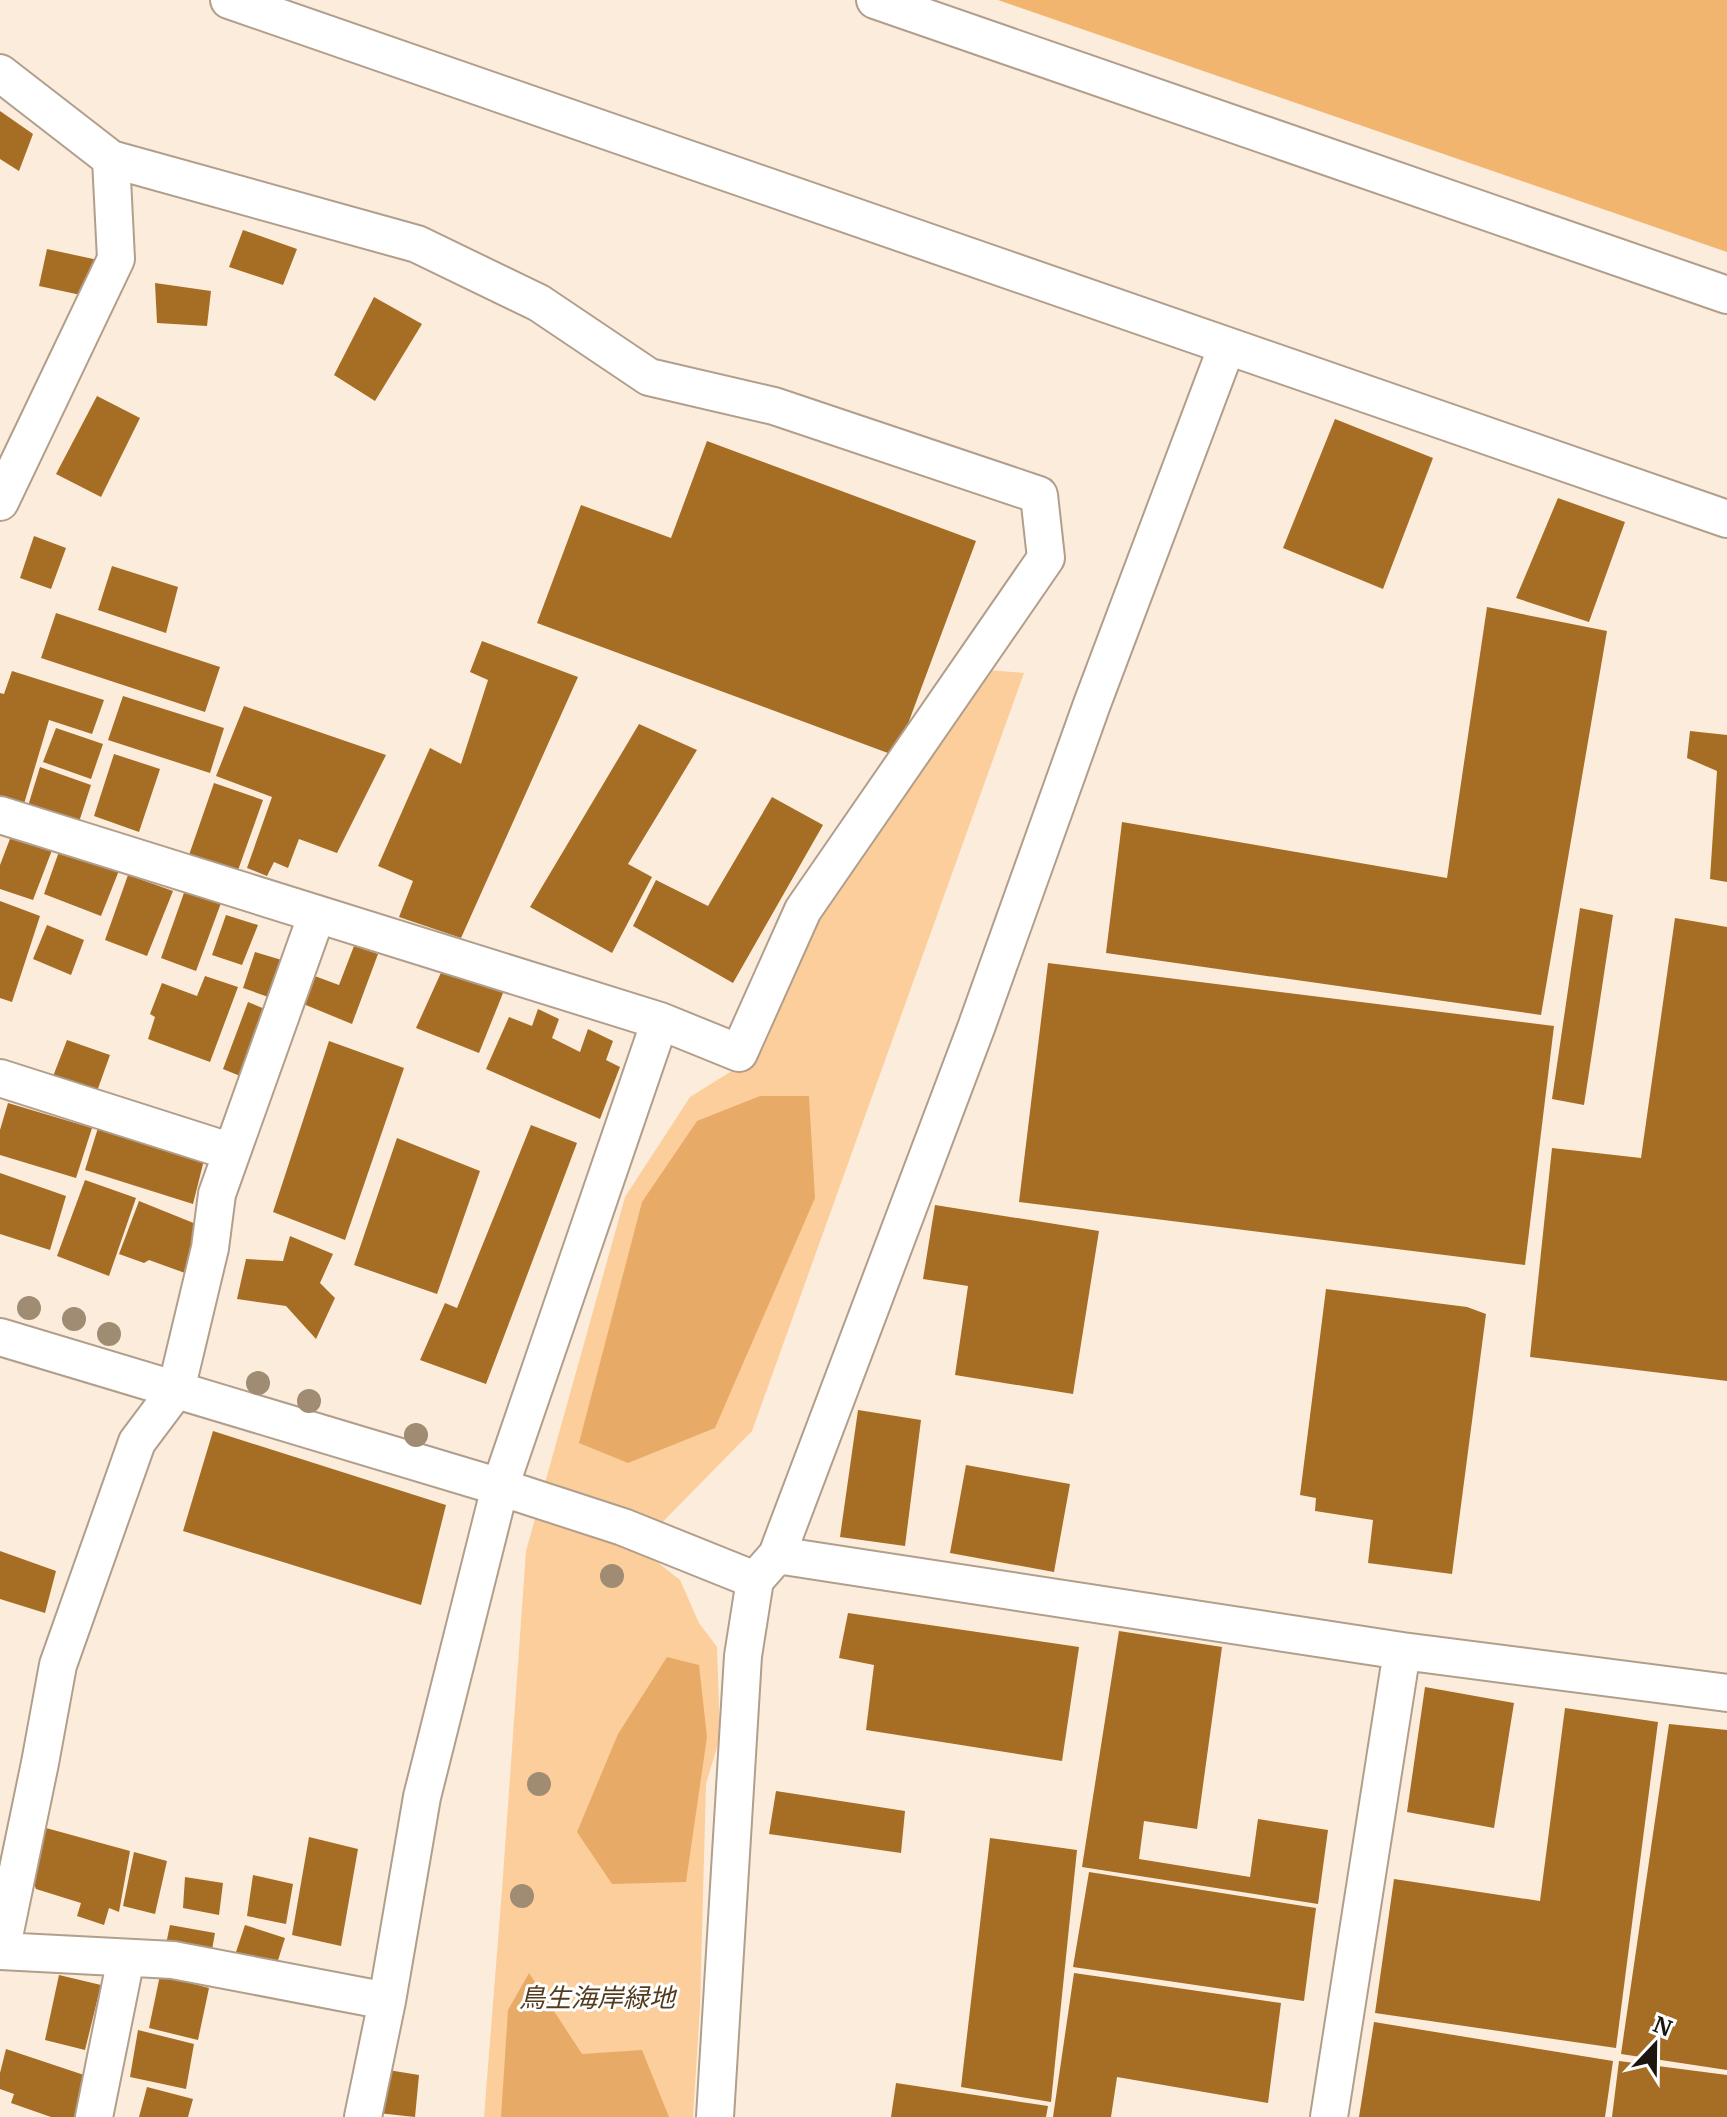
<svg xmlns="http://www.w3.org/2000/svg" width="1727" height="2117" viewBox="0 0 1727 2117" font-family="Merriweather,'Noto Sans JP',serif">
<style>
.green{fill:#fcce9c}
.forest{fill:#e8ab67}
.water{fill:#f2b570}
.building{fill:#a66d24}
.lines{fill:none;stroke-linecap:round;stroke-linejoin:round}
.minor-casing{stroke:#b19e8b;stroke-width:40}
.minor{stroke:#fff;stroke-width:36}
.tree{fill:#a08b73}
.labels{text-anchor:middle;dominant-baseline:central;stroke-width:6;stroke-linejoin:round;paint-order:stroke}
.park-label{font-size:26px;font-style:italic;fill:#543b1d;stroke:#fff}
</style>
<rect width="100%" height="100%" fill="#fcecdc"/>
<path class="green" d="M977 669 1024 673 752 1431 635 1550 657 1562 680 1580 699 1623 717 1647 720 1737 706 1784 700 2007 693 2117H484L502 1890 526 1551 625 1197 690 1097 751 1059 814 907Z"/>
<path class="forest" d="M760 1096H809L815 1198 715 1428 628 1463 579 1443 642 1202 697 1121Z
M667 1657 699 1665 707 1737 686 1882 612 1884 577 1832 618 1734Z
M529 1973 582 2054 642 2050 669 2117H501L508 2010Z"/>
<path class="water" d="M998 0H1727V252Z"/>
<path class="building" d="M0 111 33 134 19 171 0 159Z
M243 230 297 249 283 285 229 267Z
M47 249 98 260 90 297 39 286Z
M155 283 211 291 207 326 157 323Z
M374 297 422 324 375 401 334 375Z
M97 396 140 418 101 497 56 474Z
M1335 419 1433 458 1383 589 1283 548Z
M707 441 976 541 896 756 537 623 581 505 671 538Z
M1558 498 1625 522 1589 622 1516 598Z
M34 536 66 548 51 589 20 578Z
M112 566 178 587 166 633 98 610Z
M1487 607 1607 631 1541 1015 1106 953 1122 822 1447 878Z
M56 613 220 667 205 712 41 658Z
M482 641 578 677 461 938 399 917 413 881 378 866 430 748 461 764 488 680 470 672Z
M12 671 104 700 92 734 49 720 24 804 0 796V693L4 694Z
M123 696 224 728 210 773 108 740Z
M244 706 386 755 337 853 299 839 288 868 274 862 267 876 247 868 272 797 216 776Z
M639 724 697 750 628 864 652 877 612 953 530 907Z
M56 728 103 744 91 779 43 762Z
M1690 731 1727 735V882L1710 879 1717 771 1687 758Z
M114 754 160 769 139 832 94 816Z
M40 767 91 785 78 825 28 806Z
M214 783 263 800 237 873 189 855Z
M772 797 823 825 733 983 633 926 656 880 708 906Z
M13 831 54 845 33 900 0 889V865Z
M61 846 120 868 101 916 44 894Z
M128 875 173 891 147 956 105 940Z
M185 890 221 903 196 971 161 958Z
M0 901 40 916 12 1002 0 998Z
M1580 908 1613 915 1584 1105 1552 1099Z
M226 915 258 925 242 965 212 955Z
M1675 918 1727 927V1381L1530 1357 1552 1148 1641 1158Z
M47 925 84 940 71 975 33 959Z
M354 946 378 954 352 1024 301 1003 312 975 339 985Z
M255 952 285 961 274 999 243 988Z
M1048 963 1554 1026 1525 1265 1019 1202Z
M444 966 505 988 479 1053 416 1028Z
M205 976 238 987 210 1062 148 1039 155 1017 150 1014 162 983 197 996Z
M248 1002 272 1012 245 1078 223 1069Z
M538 1009 559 1019 552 1038 580 1052 588 1029 613 1041 606 1060 620 1067 600 1119 486 1069 509 1017 532 1026Z
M67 1040 110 1055 96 1094 52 1079Z
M329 1041 404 1068 345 1240 273 1212Z
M8 1103 92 1128 76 1178 0 1155V1130Z
M101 1118 206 1152 193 1204 85 1170Z
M531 1125 577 1143 486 1384 420 1360 445 1303 457 1308Z
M397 1138 480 1171 437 1294 354 1265Z
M0 1173 66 1196 50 1250 0 1234Z
M85 1180 136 1198 109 1276 57 1256Z
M139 1201 201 1226 185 1273 149 1260 144 1263 119 1254Z
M935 1205 1099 1231 1073 1394 955 1375 968 1286 923 1279Z
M290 1236 333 1254 320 1283 335 1298 316 1339 286 1306 237 1299 246 1259 283 1261Z
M1326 1289 1467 1307 1486 1314 1452 1574 1368 1563 1373 1520 1315 1511 1316 1498 1300 1495Z
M858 1410 921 1420 905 1546 840 1537Z
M213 1431 446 1505 421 1605 183 1531Z
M966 1465 1070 1484 1054 1572 950 1553Z
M0 1551 56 1571 45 1613 0 1599Z
M848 1613 1079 1647 1062 1761 866 1730 874 1665 839 1658Z
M1119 1631 1222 1647 1197 1829 1144 1821 1139 1859 1250 1877 1258 1819 1328 1830 1318 1904 1082 1867Z
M1425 1687 1514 1703 1494 1828 1407 1812Z
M1565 1708 1658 1722 1616 2048 1375 2013 1394 1879 1540 1901Z
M1669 1724 1727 1730V2070L1621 2054Z
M776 1791 905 1811 901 1853 769 1834Z
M46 1828 130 1851 119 1912 109 1908 104 1925 77 1916 81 1903 36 1889 31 1876Z
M309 1837 358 1849 341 1946 292 1935Z
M990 1838 1077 1850 1051 2102 961 2087Z
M134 1852 167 1861 155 1914 123 1906Z
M1089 1872 1316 1908 1304 2001 1073 1967Z
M253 1875 293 1884 286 1924 247 1916Z
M185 1877 223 1883 219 1915 183 1908Z
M170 1925 215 1933 210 1961 164 1954Z
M245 1925 285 1938 275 1970 234 1958Z
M1074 1973 1281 2003 1268 2103 1117 2077 1111 2117H1053Z
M59 1975 101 1985 85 2050 45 2040Z
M160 1975 209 1988 198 2040 149 2028Z
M1374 2022 1613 2061 1605 2117H1359Z
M138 2030 194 2044 186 2089 130 2077Z
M6 2049 87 2076 75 2117H51L11 2103 14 2094 0 2089V2073Z
M1619 2061 1727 2075V2117H1612Z
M382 2069 419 2075 415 2117 378 2113Z
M896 2083 1048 2106 1046 2117H891Z
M147 2087 193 2099 188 2117H139Z"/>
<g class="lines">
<defs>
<path id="minor" d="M229 0 1727 519
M875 0 1727 295
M0 73 111 159 417 244 539 303 649 377 774 406 1039 495 1046 558 803 910 739 1053 660 1021 0 815
M0 502 116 259 111 159
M0 1078 232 1152
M0 1337 500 1487 623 1527 755 1580
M777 1555 1402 1651 1727 1693
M0 1951 173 1960 387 2001
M1 1951 40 1763 58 1665 137 1442 176 1390 210 1248 217 1194 317 914
M94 2117 126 1958
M363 2117 387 2001 422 1797 500 1487 660 1021
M715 2117 743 1656 755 1580 777 1555 976 1028 1092 704 1227 346
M1329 2117 1402 1651"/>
</defs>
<use href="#minor" class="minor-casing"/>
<use href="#minor" class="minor"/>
</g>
<g class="tree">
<circle cx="29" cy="1308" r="12"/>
<circle cx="74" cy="1319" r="12"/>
<circle cx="109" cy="1334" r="12"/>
<circle cx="258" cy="1383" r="12"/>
<circle cx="309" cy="1401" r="12"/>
<circle cx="416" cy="1435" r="12"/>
<circle cx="612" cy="1576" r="12"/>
<circle cx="539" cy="1784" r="12"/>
<circle cx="522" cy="1896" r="12"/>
</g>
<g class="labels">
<g class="park-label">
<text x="597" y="1997">鳥生海岸緑地</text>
</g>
</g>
<g transform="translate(1655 2045) rotate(22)" stroke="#ffffff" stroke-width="6" paint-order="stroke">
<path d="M0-6L14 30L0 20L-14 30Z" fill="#1d160f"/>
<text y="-12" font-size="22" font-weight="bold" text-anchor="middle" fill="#1d160f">N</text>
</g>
</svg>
